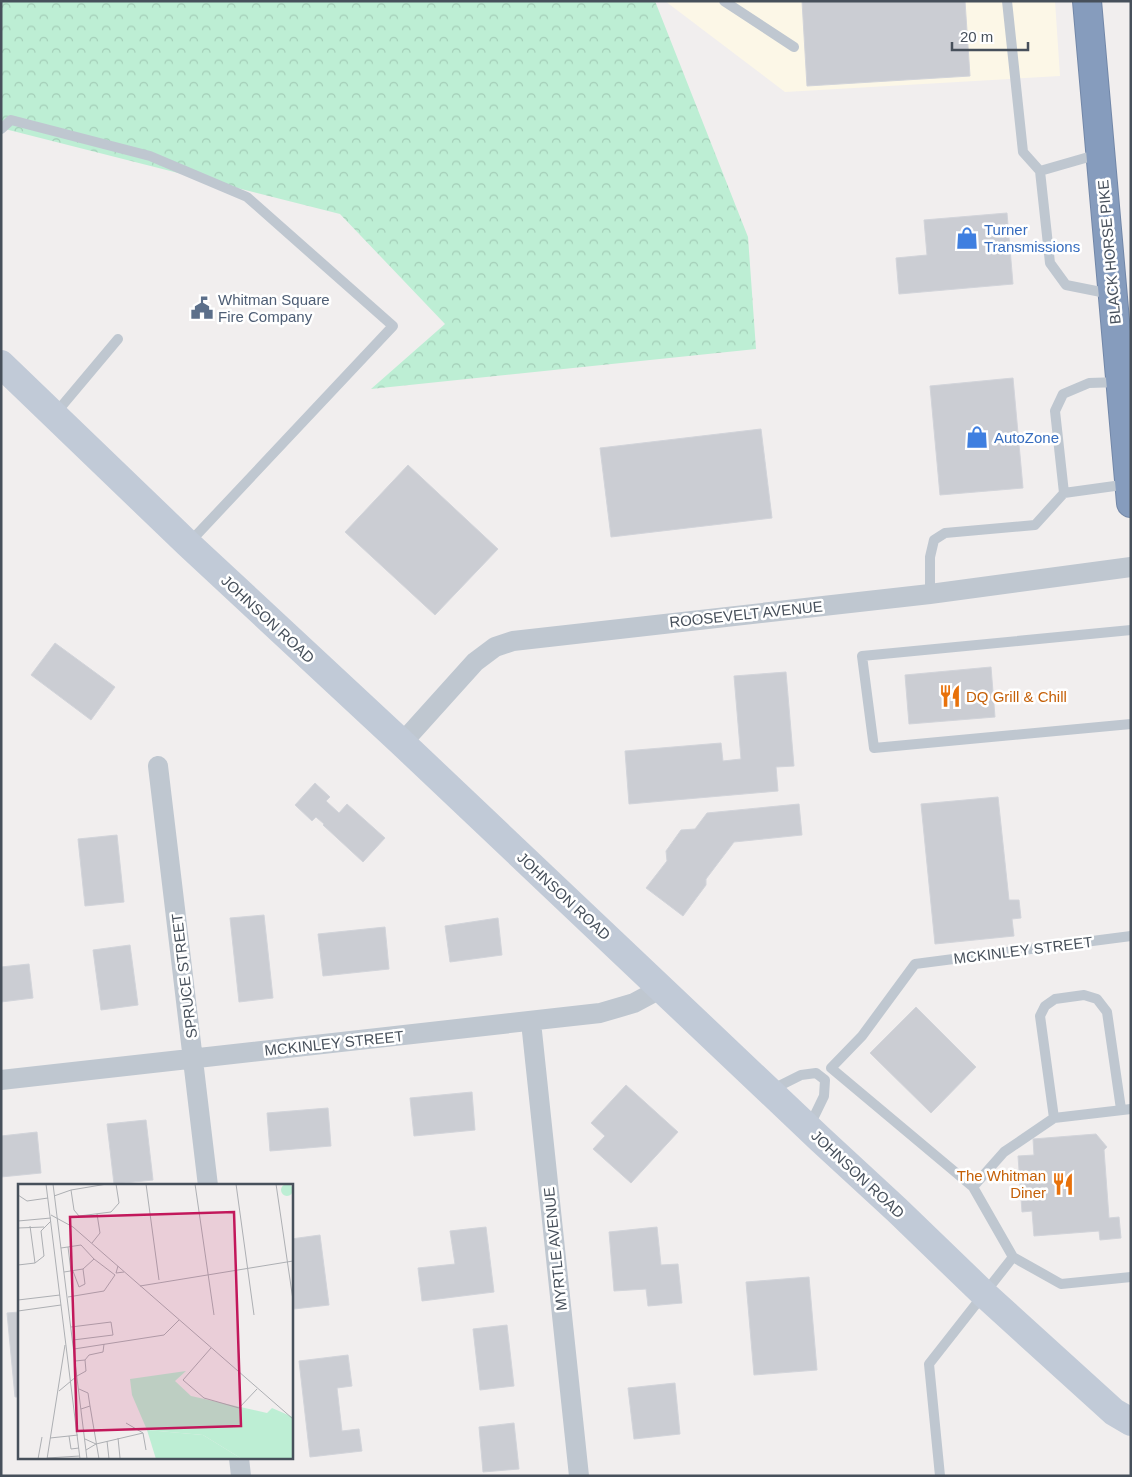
<svg xmlns="http://www.w3.org/2000/svg" width="1132" height="1477" viewBox="0 0 1132 1477" font-family="Helvetica,sans-serif">
<style>
.commercial{fill:#fcf7e7}
.forest{fill:url(#forest-crowns)}
.building{fill:#cbcdd3;stroke:#d2d4da}
.lines{fill:none;stroke-linecap:round;stroke-linejoin:round}
.highway-casing{stroke:#7287a8;stroke-width:30}
.lane{stroke:#bfc7d0;stroke-width:10}
.street{stroke:#bfc7d0;stroke-width:20}
.secondary{stroke:#c1cad7;stroke-width:28}
.highway{stroke:#869cbd;stroke-width:28}
.labels{text-anchor:middle;dominant-baseline:central;stroke-width:5;stroke-linejoin:round;paint-order:stroke}
.shop-label{font-size:15px;fill:#366cbe;stroke:#fff;text-anchor:start}
.street-label{font-size:15px;fill:#47505b;stroke:#fff}
.service-label{font-size:15px;fill:#4e5e75;stroke:#fff;text-anchor:start}
.food-label{font-size:15px;fill:#c56008;stroke:#fff;text-anchor:start}
.inset-road{fill:none;stroke:#adafb3;stroke-width:1}
.view{fill:#c2185b;fill-opacity:0.15;stroke:#c2185b;stroke-width:2.5}
.inset-edge{fill:none;stroke:#47505b;stroke-width:2.5}
</style>
<defs>
<pattern id="forest-crowns" width="20" height="18" patternUnits="userSpaceOnUse" patternTransform="scale(1.25)"><rect width="20" height="18" fill="#bdeed4"/><path d="M2 6a3 3 0 1 1 6 0M12 15a3 3 0 1 1 6 0" fill="none" stroke="#a4ceb8"/></pattern>
</defs>
<rect width="100%" height="100%" fill="#f1eeee"/>
<path class="commercial" d="M665 1H1055L1060 76 785 92Z"/>
<path class="forest" d="M1 1H655L748 237 756 349 371 389 445 324 340 214 1 128Z"/>
<path class="building" d="M802 1H965L970 76 807 86Z
M1007 213 1013 284 899 294 896 258 927 255 924 220Z
M1013 378 1023 488 940 495 930 386Z
M761 429 772 518 611 537 600 448Z
M408 465 498 549 435 615 345 532Z
M55 643 115 687 91 720 31 675Z
M991 667 995 717 909 724 905 675Z
M786 672 794 766 776 767 778 791 629 804 625 751 721 743 723 761 741 759 734 676Z
M315 783 330 797 326 801 339 813 347 804 385 838 363 862 323 825 324 824 316 817 312 821 295 805Z
M998 797 1009 900H1019L1021 918 1012 919 1014 936 935 944 921 804Z
M799 804 802 835 734 842 706 879V885L683 916 646 888 667 861 666 851 681 830 695 829 707 813Z
M117 835 124 902 85 906 78 839Z
M264 915 273 998 239 1002 230 918Z
M498 918 502 955 450 962 445 926Z
M385 927 389 969 323 976 318 934Z
M130 945 138 1005 101 1010 93 950Z
M29 964 33 998 1 1002V967Z
M916 1007 976 1067 931 1113 870 1053Z
M626 1085 678 1132 631 1183 593 1149 605 1136 591 1123Z
M472 1092 475 1130 414 1136 410 1098Z
M328 1108 331 1146 270 1151 267 1113Z
M146 1120 153 1180 114 1184 107 1124Z
M37 1132 41 1173 1 1177V1136Z
M1096 1134 1107 1147 1104 1150 1109 1218 1119 1217 1121 1238 1100 1240 1099 1231 1034 1236 1032 1211 1022 1212 1018 1156 1034 1155 1033 1139Z
M486 1227 494 1292 422 1301 418 1268 455 1264 450 1231Z
M657 1227 661 1265 678 1264 682 1303 648 1306 646 1289 614 1291 609 1232Z
M320 1235 329 1305 294 1309 291 1288V1239Z
M809 1277 817 1370 754 1375 746 1282Z
M19 1312V1397H15L7 1313Z
M507 1325 514 1386 480 1390 473 1329Z
M348 1355 352 1386 337 1388 342 1431 359 1429 362 1451 310 1457 299 1361Z
M675 1383 680 1434 634 1439 628 1388Z
M514 1423 519 1469 483 1472 479 1427Z"/>
<g class="lines">
<defs>
<path id="highway" d="M1087 1 1131 503"/>
</defs>
<use href="#highway" class="highway-casing"/>
<path class="lane" d="M724 1 794 47
M1007 1 1023 152 1040 171
M1 129 11 120 150 156 247 197 393 326 188 544
M1099 154 1040 171 1050 263 1066 285 1111 294
M1119 382 1089 383 1063 394 1055 411 1064 493 1129 484
M55 414 118 339
M930 594V557L934 540 945 533 1035 525 1064 493
M1131 630 862 656 874 748 1131 724
M771 1090 801 1075 816 1073 825 1080 824 1096 809 1127
M1131 1109 1054 1118 1004 1152 973 1187 1013 1257 1061 1284 1131 1277
M1054 1118 1040 1016 1045 1006 1055 999 1084 995 1097 999 1107 1012 1121 1109
M973 1187 831 1068 862 1036 915 964 1131 936
M940 1476 929 1364 1013 1257"/>
<path class="street" d="M402 743 475 662 495 647 513 641 930 594 1131 567
M158 766 208 1186
M531 1022 579 1476
M1 1080 600 1013 634 1003 662 988
M239 1458 241 1476"/>
<path class="secondary" d="M1 364 188 544 402 743 820 1139 897 1210 984 1294 1114 1412 1131 1422"/>
<use href="#highway" class="highway"/>
</g>
<defs>
<symbol id="shop-bare" viewBox="-9 -9 18 18"><path d="M-5-2.5h2.3a2.7 3.5 0 0 1 5.4 0H5L5.5 6h-11ZM-1.5-2.5h3a1.5 2.3 0 0 0-3 0Z" fill="#3f7fe0" stroke="#fff" stroke-width="2.5" paint-order="stroke"/></symbol>
<symbol id="civic-bare" viewBox="-9 -9 18 18"><path d="M-.6-6.5H3V-4.5H.6V-3L4-1V1h2V6H-6V1h2V-1L-.6-3ZM-1.2 2.5V6h2.4V2.5Z" fill="#5c6f8a" stroke="#fff" stroke-width="2.5" paint-order="stroke"/></symbol>
<symbol id="restaurant-bare" viewBox="-9 -9 18 18"><path d="M-5-6h1v4h1v-4h1v4h1v-4h1v5L-1.5 .5V6h-2V.5L-5-1ZM5-6V6H3V1.5H1.5Q1.5-4 5-6Z" fill="#e8710a" stroke="#fff" stroke-width="2.5" paint-order="stroke"/></symbol>
</defs>
<g fill-rule="evenodd">
<use href="#shop-bare" x="951" y="222" width="32" height="32"/>
<use href="#civic-bare" x="186" y="292" width="32" height="32"/>
<use href="#shop-bare" x="961" y="421" width="32" height="32"/>
<use href="#restaurant-bare" x="934" y="680" width="32" height="32"/>
<use href="#restaurant-bare" x="1047" y="1168" width="32" height="32"/>
</g>
<g class="labels">
<g class="shop-label">
<text x="984" y="229">Turner<tspan x="984" dy="17">Transmissions</tspan></text>
<text x="994" y="437">AutoZone</text>
</g>
<g class="street-label">
<text transform="translate(1109 252) rotate(-95)">BLACK HORSE PIKE</text>
<text transform="translate(746 614) rotate(-6)">ROOSEVELT AVENUE</text>
<text transform="translate(268 619) rotate(43)">JOHNSON ROAD</text>
<text transform="translate(564 896) rotate(43)">JOHNSON ROAD</text>
<text transform="translate(1023 950) rotate(-7)">MCKINLEY STREET</text>
<text transform="translate(184 976) rotate(-97)">SPRUCE STREET</text>
<text transform="translate(334 1043) rotate(-6)">MCKINLEY STREET</text>
<text transform="translate(858 1174) rotate(43)">JOHNSON ROAD</text>
<text transform="translate(555 1249) rotate(-96)">MYRTLE AVENUE</text>
</g>
<g class="service-label">
<text x="218" y="299">Whitman Square<tspan x="218" dy="17">Fire Company</tspan></text>
</g>
<g class="food-label">
<text x="966" y="696">DQ Grill &amp; Chill</text>
<text x="1046" y="1175" text-anchor="end">The Whitman<tspan x="1046" dy="17">Diner</tspan></text>
</g>
</g>
<g transform="translate(18 1184)">
<rect width="275" height="275" fill="#f1eeee"/>
<path d="M129 246 185 251 224 275H138Z" fill="#bdeed4"/>
<path d="M263 6a6 6 0 1 1 12 0a6 6 0 1 1-12 0ZM168 187 157 197 173 212 249 229 254 224 275 233V275H224L185 251 129 246 114 211 112 195Z" fill="#bdeed4"/>
<path class="inset-road" d="M28 0 62 275M35 0 69 275M128 0 141 96M177 0 196 131M218 0 236 131M258 0 275 116M53 6 89 0M0 11 9 17 30 14M36 12 53 6 56 26 61 32 93 28 101 19 98 0M33 31 55 43 275 235M0 37 33 34M12 42 17 79M0 44 26 43M74 59 82 49 79 30M50 63 53 87M43 64 63 61 76 75 65 85 46 88M26 72 23 47 33 37M0 81 17 79 26 72M100 82 98 89 106 88M55 87 61 103 67 100 65 85M122 102 275 77M50 113 86 107 97 91 76 75M0 116 42 111M0 127 43 121M53 143 93 138 95 151 55 156M193 164 165 196 186 214 221 224 239 205M56 165 146 151 161 136M67 176 71 171 85 168 86 160M57 177 67 176 68 187 59 192M61 205 70 209 72 222 63 225M41 207 59 192M72 222 81 275M108 239 125 249 128 266M60 251 51 252 53 265 61 264M32 254 51 252M100 254 102 274M67 255 78 260 68 266M89 257 91 275M78 260 125 249M29 274 62 272M20 275 24 253M29 275 47 161"/>
<path class="view" d="M216 28 223 242 59 247 52 33Z"/>
<rect width="275" height="275" class="inset-edge"/>
</g>
<rect width="1132" height="1477" fill="none" stroke="#47505b" stroke-width="5"/>
<path d="M952 42v8h76v-8" fill="none" stroke="#47505b" stroke-width="2.5"/>
<text x="960" y="42" font-size="15" fill="#47505b" stroke="#ffffff" stroke-width="4" paint-order="stroke">20 m</text>
</svg>
